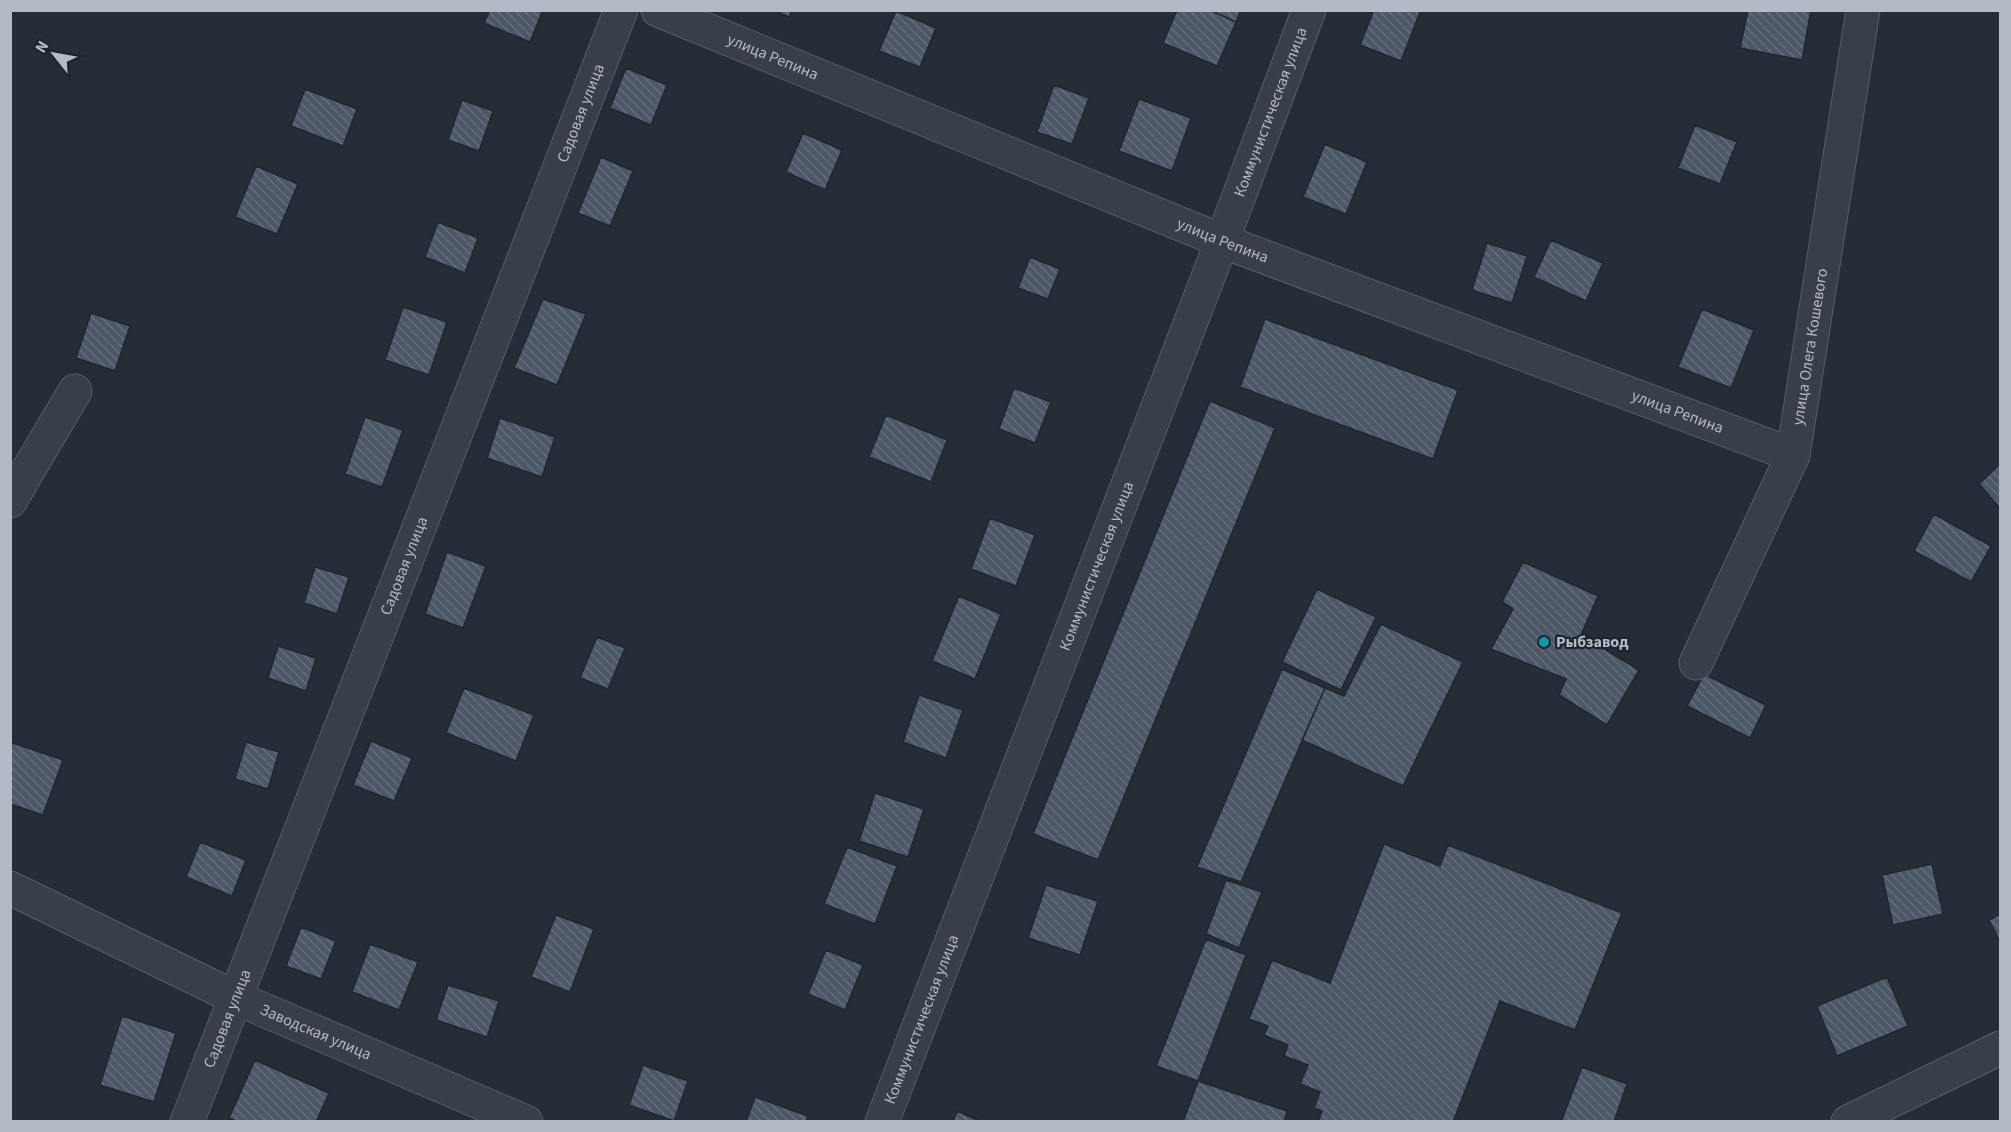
<svg xmlns="http://www.w3.org/2000/svg" width="2011" height="1132" viewBox="0 0 2011 1132" font-family="'Source Sans 3',sans-serif">
<style>
.building{fill:url(#building-back-hatch);stroke:#202631;stroke-width:1.5}
.lines{fill:none;stroke-linecap:round;stroke-linejoin:round}
.minor-casing{stroke:#575d68;stroke-width:35}
.minor{stroke:#393f4a;stroke-width:33}
.culture-dot{fill:#0f9aa8;stroke:#1e242f;stroke-width:2}
.labels{text-anchor:middle;dominant-baseline:central;stroke-width:4.5;stroke-linejoin:round;paint-order:stroke}
.street-label{font-size:16px;fill:#b4bac5;stroke:#1e242f}
.poi-label{font-size:16px;font-weight:bold;fill:#b4bac5;stroke:#1e242f;text-anchor:start}
</style>
<defs>
<pattern id="building-back-hatch" width="6" height="6" patternUnits="userSpaceOnUse" patternTransform="scale(1.5)"><rect width="6" height="6" fill="#4e5765"/><path d="M-1 5l2 2M0 0l6 6M5-1l2 2" fill="none" stroke="#656d7a"/></pattern>
</defs>
<rect width="100%" height="100%" fill="#262d39"/>
<path class="building" d="M490 10H543L530 42 484 23Z
M773 10H792L789 17Z
M1177 10H1210L1236 22 1217 66 1163 43Z
M1210 10H1241L1236 22Z
M1374 10H1415L1420 12 1401 61 1360 45Z
M1748 10H1811L1802 60 1740 48Z
M896 11 936 28 920 67 879 51Z
M626 68 667 85 651 125 610 108Z
M1054 85 1089 98 1072 144 1037 132Z
M305 89 357 109 343 146 291 126Z
M1139 99 1191 118 1172 171 1119 151Z
M462 100 493 111 479 151 448 140Z
M1695 125 1737 142 1720 184 1678 168Z
M803 133 842 150 825 190 786 172Z
M1325 144 1367 162 1346 214 1303 197Z
M601 157 633 171 610 226 578 213Z
M256 166 298 184 277 234 235 217Z
M438 222 478 238 465 273 425 257Z
M1551 240 1603 263 1586 301 1534 277Z
M1487 243 1527 256 1512 303 1472 290Z
M1030 257 1060 269 1048 299 1018 288Z
M543 299 586 314 557 385 514 368Z
M403 307 447 322 429 375 385 360Z
M1702 309 1754 330 1731 388 1678 367Z
M91 313 130 326 115 371 76 358Z
M1265 319 1458 390 1433 459 1240 387Z
M1014 388 1051 402 1035 443 999 429Z
M1210 401 1275 428 1098 860 1033 834Z
M886 415 947 440 931 482 869 457Z
M365 417 403 430 382 487 345 474Z
M500 418 555 437 542 477 487 458Z
M2000 464V508L1979 484Z
M1934 514 1991 546 1971 582 1914 551Z
M990 518 1035 535 1016 586 971 569Z
M447 552 486 566 463 628 425 614Z
M1523 562 1598 596 1581 635 1639 670 1607 725 1559 695 1566 679 1491 649 1513 609 1502 602Z
M315 567 349 577 337 614 304 603Z
M1317 589 1376 617 1341 690 1282 662Z
M959 596 1001 614 975 679 932 661Z
M1381 624 1463 662 1403 786 1302 740 1325 688 1344 696Z
M597 637 625 648 608 689 580 678Z
M278 646 316 658 306 691 268 678Z
M1282 669 1325 688 1241 882 1197 867Z
M1704 674 1766 705 1750 738 1687 706Z
M464 688 534 715 516 761 446 733Z
M919 695 963 710 946 758 903 742Z
M371 741 412 758 394 801 353 785Z
M10 742 63 760 43 815 10 804Z
M246 742 279 752 268 789 235 779Z
M875 793 924 809 908 857 859 841Z
M200 842 246 860 232 896 186 877Z
M1384 844 1440 866 1448 845 1622 913 1575 1030 1500 1001 1453 1122H1318L1322 1111 1314 1108 1320 1092 1300 1084 1308 1065 1284 1056 1288 1045 1264 1035 1268 1026 1249 1019 1272 960 1330 983Z
M847 847 897 866 875 924 824 904Z
M1932 864 1943 914 1893 925 1882 875Z
M1226 880 1262 892 1239 948 1206 934Z
M1046 885 1098 901 1080 955 1028 938Z
M2000 914V942L1989 920Z
M556 915 594 929 570 992 531 977Z
M301 927 336 941 321 979 286 966Z
M1206 939 1246 955 1198 1081 1156 1066Z
M370 944 418 962 399 1010 352 992Z
M826 950 863 965 845 1010 808 994Z
M1887 977 1908 1026 1837 1056 1817 1006Z
M448 985 499 1001 487 1037 436 1020Z
M122 1016 176 1033 154 1102 100 1085Z
M255 1060 329 1093 316 1122H238L229 1118Z
M643 1065 688 1081 674 1121 629 1105Z
M1582 1067 1627 1084 1614 1122H1561Z
M1198 1081 1287 1111 1284 1122H1183Z
M755 1097 808 1116 806 1122H746Z
M957 1111 982 1122H953Z"/>
<g class="lines">
<defs>
<g id="minor">
<path id="s1" d="M658 10 1222 241 1793 455"/>
<path d="M10 501 75 391"/>
<path id="s2" d="M1696 663 1793 455 1863 10"/>
<path id="s3" d="M10 888 236 998 526 1122"/>
<path id="s4" d="M187 1122 621 10"/>
<path id="s5" d="M882 1122 1222 241 1309 10"/>
<path d="M1848 1122 2000 1048"/>
</g>
</defs>
<use href="#minor" class="minor-casing"/>
<use href="#minor" class="minor"/>
</g>
<circle class="culture-dot" cx="1544" cy="642" r="6"/>
<g class="labels">
<g class="street-label">
<text stroke="none"><textPath href="#s1" startOffset="124">улица Репина</textPath></text>
<text stroke="none"><textPath href="#s4" startOffset="1083">Садовая улица</textPath></text>
<text stroke="none"><textPath href="#s5" startOffset="1082">Коммунистическая улица</textPath></text>
<text stroke="none"><textPath href="#s1" startOffset="610">улица Репина</textPath></text>
<text stroke="none"><textPath href="#s2" startOffset="339">улица Олега Кошевого</textPath></text>
<text stroke="none"><textPath href="#s1" startOffset="1096">улица Репина</textPath></text>
<text stroke="none"><textPath href="#s4" startOffset="597">Садовая улица</textPath></text>
<text stroke="none"><textPath href="#s5" startOffset="596">Коммунистическая улица</textPath></text>
<text stroke="none"><textPath href="#s4" startOffset="111">Садовая улица</textPath></text>
<text stroke="none"><textPath href="#s5" startOffset="110">Коммунистическая улица</textPath></text>
<text stroke="none"><textPath href="#s3" startOffset="338">Заводская улица</textPath></text>
</g>
<g class="poi-label">
<text x="1556" y="642">Рыбзавод</text>
</g>
</g>
<rect width="2011" height="1132" fill="none" stroke="#b4bac5" stroke-width="24"/>
<g transform="translate(54 54) rotate(301)" stroke="#1e242f" stroke-width="4.5" paint-order="stroke">
<path d="M0-4.5L10 22L0 15L-10 22Z" fill="#b4bac5"/>
<text y="-9" font-size="16" font-weight="bold" text-anchor="middle" fill="#b4bac5">N</text>
</g>
</svg>
